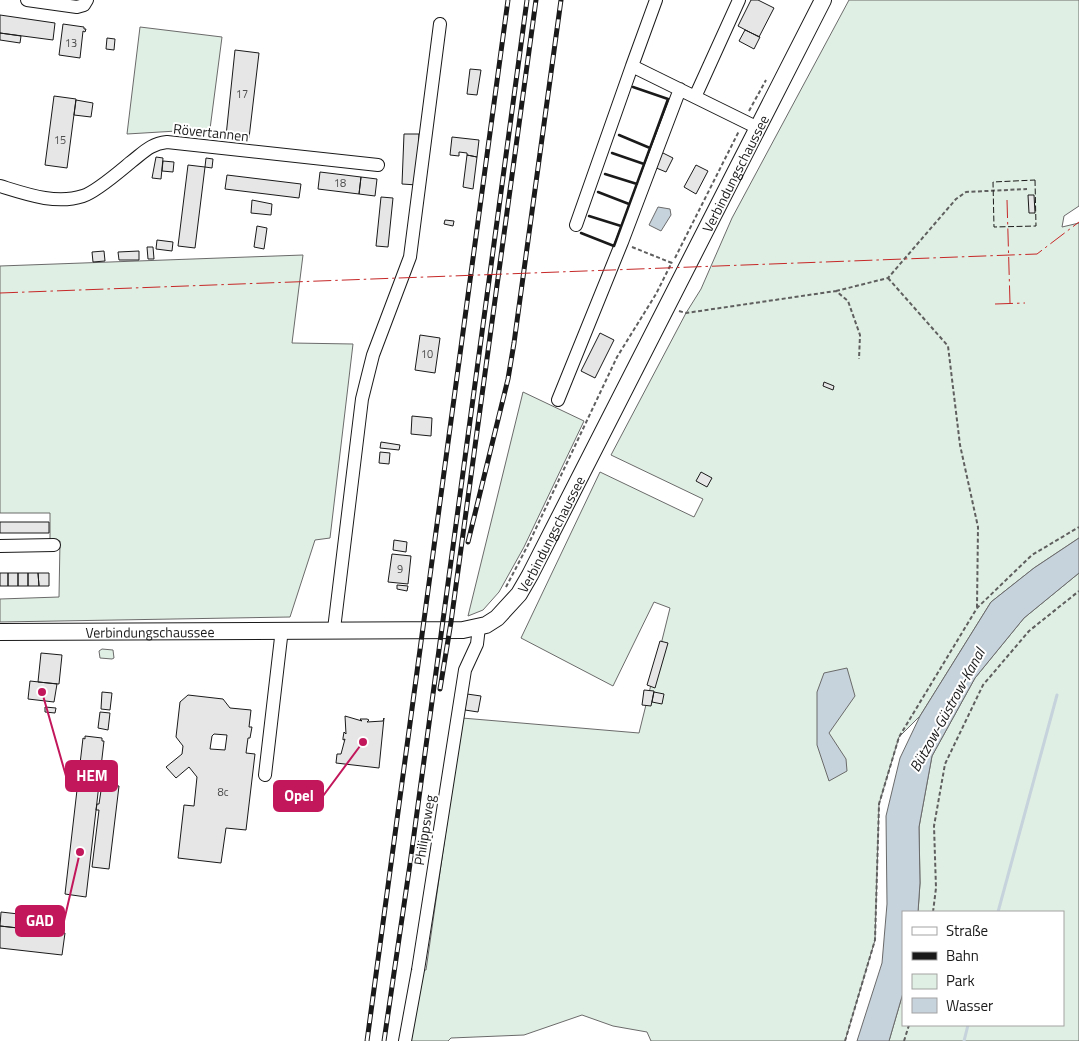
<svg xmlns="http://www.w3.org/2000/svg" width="1079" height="1041" viewBox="0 0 1079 1041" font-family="'Titillium Web',sans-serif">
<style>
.green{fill:#e0efe3;stroke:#6a6a6a}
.water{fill:#c6d2dc;stroke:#6a6a6a}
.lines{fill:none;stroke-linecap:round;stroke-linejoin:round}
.stream{stroke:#c6d2dc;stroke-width:3}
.building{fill:#e6e6e6;stroke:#1a1a1a;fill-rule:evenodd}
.minor-casing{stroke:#1a1a1a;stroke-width:14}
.major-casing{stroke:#1a1a1a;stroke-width:18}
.path{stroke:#5f5f5f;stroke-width:2;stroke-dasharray:4 2.5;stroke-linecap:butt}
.minor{stroke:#fff;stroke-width:12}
.major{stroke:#fff;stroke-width:16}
.rail-casing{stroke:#1a1a1a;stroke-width:5}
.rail{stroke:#fff;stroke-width:3;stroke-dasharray:9;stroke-linecap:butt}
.fence{stroke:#1a1a1a;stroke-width:1;stroke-dasharray:6 2.5;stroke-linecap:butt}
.wall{stroke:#1a1a1a;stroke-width:2.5}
.power{stroke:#c62828;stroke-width:1;stroke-dasharray:18 4 2.5 4;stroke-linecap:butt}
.labels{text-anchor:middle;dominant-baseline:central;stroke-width:4;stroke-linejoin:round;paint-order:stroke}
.number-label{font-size:11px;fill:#4d4d4d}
.street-label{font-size:14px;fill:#1a1a1a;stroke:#fff}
.water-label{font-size:15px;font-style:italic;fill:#1a1a1a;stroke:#fff}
.leader{fill:none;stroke:#c2185b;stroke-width:2}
.callout-dot{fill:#c2185b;stroke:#fff;stroke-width:2}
.callout{fill:#c2185b;stroke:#c2185b;stroke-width:2}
.callout-label{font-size:15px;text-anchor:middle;font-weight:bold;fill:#fff}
</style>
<rect width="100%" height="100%" fill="#fff"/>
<path class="green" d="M849 0H1079V206L1064 216 1062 227 1079 223V538L1034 568 991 602 920 716 899 737 879 804 875 940 845 1041H651L647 1032 613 1026 582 1015 524 1035 451 1038 448 1041H405L418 970H426L462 718 639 733 670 608 654 602 613 686 521 638 600 472 694 517 703 499 611 455 686 313 701 289 732 218Z
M140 27 222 37 210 129 127 134Z
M303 255 292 343 353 344 330 538 315 540 290 617 0 622V599L59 597 60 541 50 540V513H0V266Z
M523 392 584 421 524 547 499 592 483 610 468 616Z
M1079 573V1041H889L903 993V1025H1063V912H918L920 883 919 827 932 756 975 678 1024 618Z
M102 649 113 650 114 658 112 659 100 658 99 651Z"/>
<path class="water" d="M658 207 670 209 671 215 661 231 649 225Z
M1079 538V573L1024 618 975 678 932 756 919 827 920 883 918 912H903V993L889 1041H857L882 963 887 904 886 816 900 758 920 716 991 602 1034 568Z
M847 668 855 696 829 733 846 759 847 771 829 781 817 745V692L824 673Z"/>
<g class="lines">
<path class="stream" d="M998 912 1057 695
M964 1041 968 1025"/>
</g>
<path class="building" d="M751 0H758L774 8 759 37 738 26Z
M0 15 55 23 53 40 0 33Z
M63 24 84 27V29H86L85 32 83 31 80 58 59 55Z
M745 30 760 37 754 49 739 41Z
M0 33 21 36 20 43 0 40Z
M107 38 115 39 114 50 106 49Z
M235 50 259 53 249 138 226 136Z
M470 69 481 70 477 95 467 94Z
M54 96 76 99 67 168 45 165Z
M76 100 93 103 91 117 74 115Z
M404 134H419L417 185 402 184Z
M452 137 479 140 477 157 467 155V153L459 152V156L450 155Z
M661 152 673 158 666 172 654 167Z
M467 155 477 157 473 189 463 187Z
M156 157 163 158 161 179 152 178Z
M206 158 213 159 212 168 205 167Z
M163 161 174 162 173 172 162 171Z
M188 165 205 167 195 248 178 246Z
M696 165 708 171 696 194 684 187Z
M320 172 361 177 359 194 318 189Z
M227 175 301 184 299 198 225 189Z
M361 177 377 179 375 196 359 194Z
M1028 195H1034L1035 213H1029Z
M381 197 393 198 388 247 376 246Z
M252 200 272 204 271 215 251 213Z
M445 220 454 221 453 226 444 224Z
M257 226 267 228 264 249 254 247Z
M157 240 173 242 172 251 156 249Z
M147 247H153L154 259H148Z
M104 251 105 261 93 262 92 252Z
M139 251V260H119L118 252Z
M600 333 614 340 595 378 581 371Z
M420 335 440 338 435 373 415 370Z
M824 382 834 386 833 390 823 386Z
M412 416 432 418 431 436 411 434Z
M381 442 400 445 399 450 380 448Z
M380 452 390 453 389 464 379 463Z
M701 472 712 478 707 487 696 481Z
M0 522H49V533H0Z
M394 540 407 542 406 552 393 550Z
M392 554 411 556 408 584 388 582Z
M0 573H8V586H0Z
M8 573H18V586H8Z
M18 573H28V586H18Z
M28 573H38L39 586H28Z
M38 573H49V586H39Z
M397 585 408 586 407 591 397 589Z
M660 641 668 643 655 688 647 685Z
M41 653 62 655 59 684 38 682Z
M30 681 57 684 54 702 28 699Z
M644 690 654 691 651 706 642 705Z
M102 692 112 693 110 710 101 709Z
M654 692 664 694 662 704 652 702Z
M467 694 481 696 478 712 465 710Z
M188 695 223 699 230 708 251 710 249 727H252L250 738H248L246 753 255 754 246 830 226 828 221 863 178 858 184 805 194 806 197 777 189 767 176 778 166 767 182 754 183 746 176 737 180 702ZM214 734 227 735 225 750 210 749 212 736Z
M45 707 56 708 55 713 45 712Z
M100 712 110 713 108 730 98 728Z
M345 716 362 721 360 719H367L369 720 367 722 383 721 384 718 379 768 336 763 337 754H341L345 739 343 740V738L344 732 346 734Z
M85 736 102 738V741H104L86 897 65 894 83 738 85 739Z
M102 784 119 786 109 869 92 867 99 810H96L97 804H99Z
M1 912 54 918 53 932 0 926Z
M0 926 65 933 62 955 0 948Z"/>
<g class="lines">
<defs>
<path id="minor" d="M27 0 77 7 84 5 87 0
M656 0 632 66 758 128
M695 97 739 0
M0 186C26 194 56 205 83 196 96 192 120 171 131 162 144 152 150 144 167 142L378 165
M576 225 632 66
M558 400 622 242 680 89
M0 546 54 545
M334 629 362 399 373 355 410 257 440 24
M265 775 282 629
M405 1041 418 970 465 670 477 644 479 627"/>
<g id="major">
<path id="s1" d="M0 632 463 630 486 625 497 618 519 594 530 575 823 0"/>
</g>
</defs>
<use href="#minor" class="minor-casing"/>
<use href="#major" class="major-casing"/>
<path class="path" d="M749 111 766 80
M632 247 672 263
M675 258 739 131
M888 278 948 346 960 445 978 527 977 607
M836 291 888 278 956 199 966 192 1027 189
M679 311 686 313 836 291 848 301 860 335 859 359
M506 587 529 543 617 357 656 294 672 262
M933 912 936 888 934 826 945 764 983 685 1029 631 1079 591
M845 1041 875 940 879 804 899 737 977 608 1032 555 1079 527
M904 1041 909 1025"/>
<use href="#minor" class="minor"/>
<use href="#major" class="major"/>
<defs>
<path id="rail" d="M468 542 508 379 514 343 561 0
M440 689 451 622 536 0
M367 1041 508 0
M384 1041 410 864 527 0"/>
</defs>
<use href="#rail" class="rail-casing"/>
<use href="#rail" class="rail"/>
<path class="fence" d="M1035 180 1036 226 994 227 993 182Z"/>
<path class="wall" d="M619 135 650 148
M612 153 644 164
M605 174 637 184
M598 192 629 204
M589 216 621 226
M581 233 614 246 668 99 633 87"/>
<path class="power" d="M1007 200 1010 303
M0 293 1037 254 1079 222
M995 304 1025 303"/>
</g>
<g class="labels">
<g class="number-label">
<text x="71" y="43">13</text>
<text x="242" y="94">17</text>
<text x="60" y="140">15</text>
<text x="340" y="183">18</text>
<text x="427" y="354">10</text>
<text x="400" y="569">9</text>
<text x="223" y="792">8c</text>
</g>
<g class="street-label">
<text transform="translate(211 132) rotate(6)">Rövertannen</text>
<text stroke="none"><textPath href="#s1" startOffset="1005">Verbindungschaussee</textPath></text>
<text stroke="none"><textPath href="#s1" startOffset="600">Verbindungschaussee</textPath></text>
<text stroke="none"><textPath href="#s1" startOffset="150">Verbindungschaussee</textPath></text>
<text transform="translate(424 830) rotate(-81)">Philippsweg</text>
</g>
<g class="water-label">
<text transform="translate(947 710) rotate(-61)">Bützow-Güstrow-Kanal</text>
</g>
</g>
<path class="leader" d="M42 692L66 776M363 742L323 796M80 852L64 921"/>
<g class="callout-dot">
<circle cx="42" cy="692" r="5"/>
<circle cx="363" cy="742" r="5"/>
<circle cx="80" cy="852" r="5"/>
</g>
<g class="callout">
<rect x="66" y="761" width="51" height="30" rx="5"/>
<rect x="274" y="781" width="49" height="30" rx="5"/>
<rect x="16" y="906" width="48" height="30" rx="5"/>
</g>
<g class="callout-label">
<text x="92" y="781">HEM</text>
<text x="299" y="801">Opel</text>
<text x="40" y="926">GAD</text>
</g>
<rect x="902" y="911" width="162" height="115" fill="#ffffff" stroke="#a3a3a3"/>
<rect x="912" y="927" width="25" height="8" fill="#ffffff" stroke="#a3a3a3"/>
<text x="946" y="936" font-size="15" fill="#1a1a1a">Straße</text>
<rect x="912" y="952" width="25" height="8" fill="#1a1a1a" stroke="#a3a3a3"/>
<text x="946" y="961" font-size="15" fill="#1a1a1a">Bahn</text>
<rect x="912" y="974" width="25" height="15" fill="#e0efe3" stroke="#a3a3a3"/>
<text x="946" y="986" font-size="15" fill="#1a1a1a">Park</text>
<rect x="912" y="998" width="25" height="15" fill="#c6d2dc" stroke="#a3a3a3"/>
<text x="946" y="1011" font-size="15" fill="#1a1a1a">Wasser</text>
</svg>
